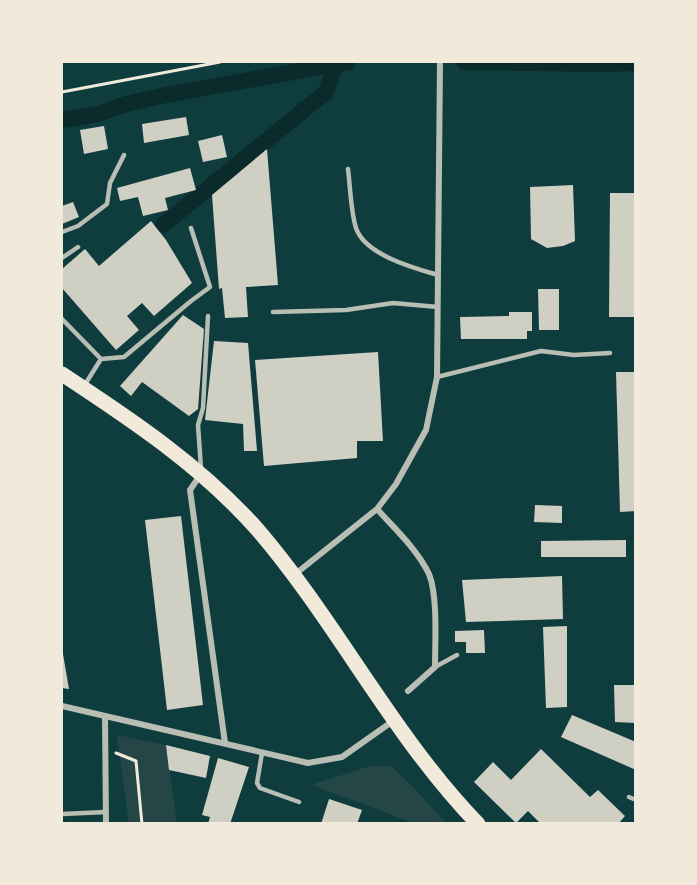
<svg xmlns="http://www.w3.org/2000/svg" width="697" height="885" viewBox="0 0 697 885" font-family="Raleway,sans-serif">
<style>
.green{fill:#244646}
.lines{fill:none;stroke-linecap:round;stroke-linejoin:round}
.canal{stroke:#0a2a2b;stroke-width:16}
.building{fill:#cfcfc3}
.path{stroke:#f1e9da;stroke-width:3}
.service{stroke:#b8beb3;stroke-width:4.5}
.minor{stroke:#b8beb3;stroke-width:6}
.trunk{stroke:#f1e9da;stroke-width:15}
</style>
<rect width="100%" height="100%" fill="#0f3d3e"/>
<path class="green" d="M117 735 166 745 177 823H129Z
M370 766H391L414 788 446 823H414L311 785Z"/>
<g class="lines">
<path class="canal" d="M464 62 602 64 636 63
M62 120 98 114 126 104 166 95 348 62
M163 225 326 92 336 64"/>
</g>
<path class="building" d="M186 117 189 135 144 143 142 124Z
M104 126 108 149 84 154 80 130Z
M222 135 227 157 203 162 198 141Z
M267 149 278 285 246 287 248 317 225 318 222 288 219 289 212 195Z
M190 168 196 190 165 198 168 210 143 216 138 197 120 201 117 188Z
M573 185 575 241 563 246 547 248 531 239 530 187Z
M610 193H636L635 317H609Z
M73 202 79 217 62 224V206Z
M151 221 166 240 192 283 154 316 142 303 127 316 139 330 116 350 62 288V269L85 249 99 266Z
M538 289H559V330H539Z
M509 312H532V331H527V339H461L460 317 509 316Z
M183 315 204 329 198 409 189 416 142 382 131 396 120 386Z
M214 341 248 343 257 451H244L243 424 205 420Z
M378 352 383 441H357V458L264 466 255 360Z
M616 372H636V511L620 512Z
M535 505 562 506V523L534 522Z
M181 516 203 705 167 710 145 520Z
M626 540V557H541V541Z
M562 576 563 619 466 622 462 580Z
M567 626V707L546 708 543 627Z
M484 630 485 653H466V642H455V631Z
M62 654H63L69 689 62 688Z
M614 685H636V723L615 722Z
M572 715 636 742V770L561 737Z
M166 745 210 756 206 778 169 770Z
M541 749 590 797 598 790 625 816 618 824H541L528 811 516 823 474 782 493 762 511 780Z
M218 758 249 767 230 824H208L210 817 202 815Z
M329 799 362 810 357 824H321Z"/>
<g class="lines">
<path class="path" d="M62 92 220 62
M116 753 136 761 142 824"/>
<path class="service" d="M348 169C350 185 351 213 356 228 365 255 414 268 438 275
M62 232 78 226 107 204 110 183 124 155
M62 258 78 247
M273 312 346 310 393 303 438 307
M62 319 101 359
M437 377 541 351 574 355 610 353
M84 386 101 359 124 357 191 301 210 287 191 228
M201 468 198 425 203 408 208 316
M435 667 457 655
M262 753 257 783 260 788 299 802
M629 797 636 800
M62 814 106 812"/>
<path class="minor" d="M201 474 190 490 225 743
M377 509C395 529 417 549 429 574 438 596 435 642 435 667L408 691
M294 575 377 509 396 484 426 430 437 377 440 62
M62 706 308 763 342 757 393 721
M105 717 106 824"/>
<path class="trunk" d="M62 374C132 420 201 466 257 529 337 622 392 735 478 824"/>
</g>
<rect width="697" height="885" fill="none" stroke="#f1e9da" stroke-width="126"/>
</svg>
